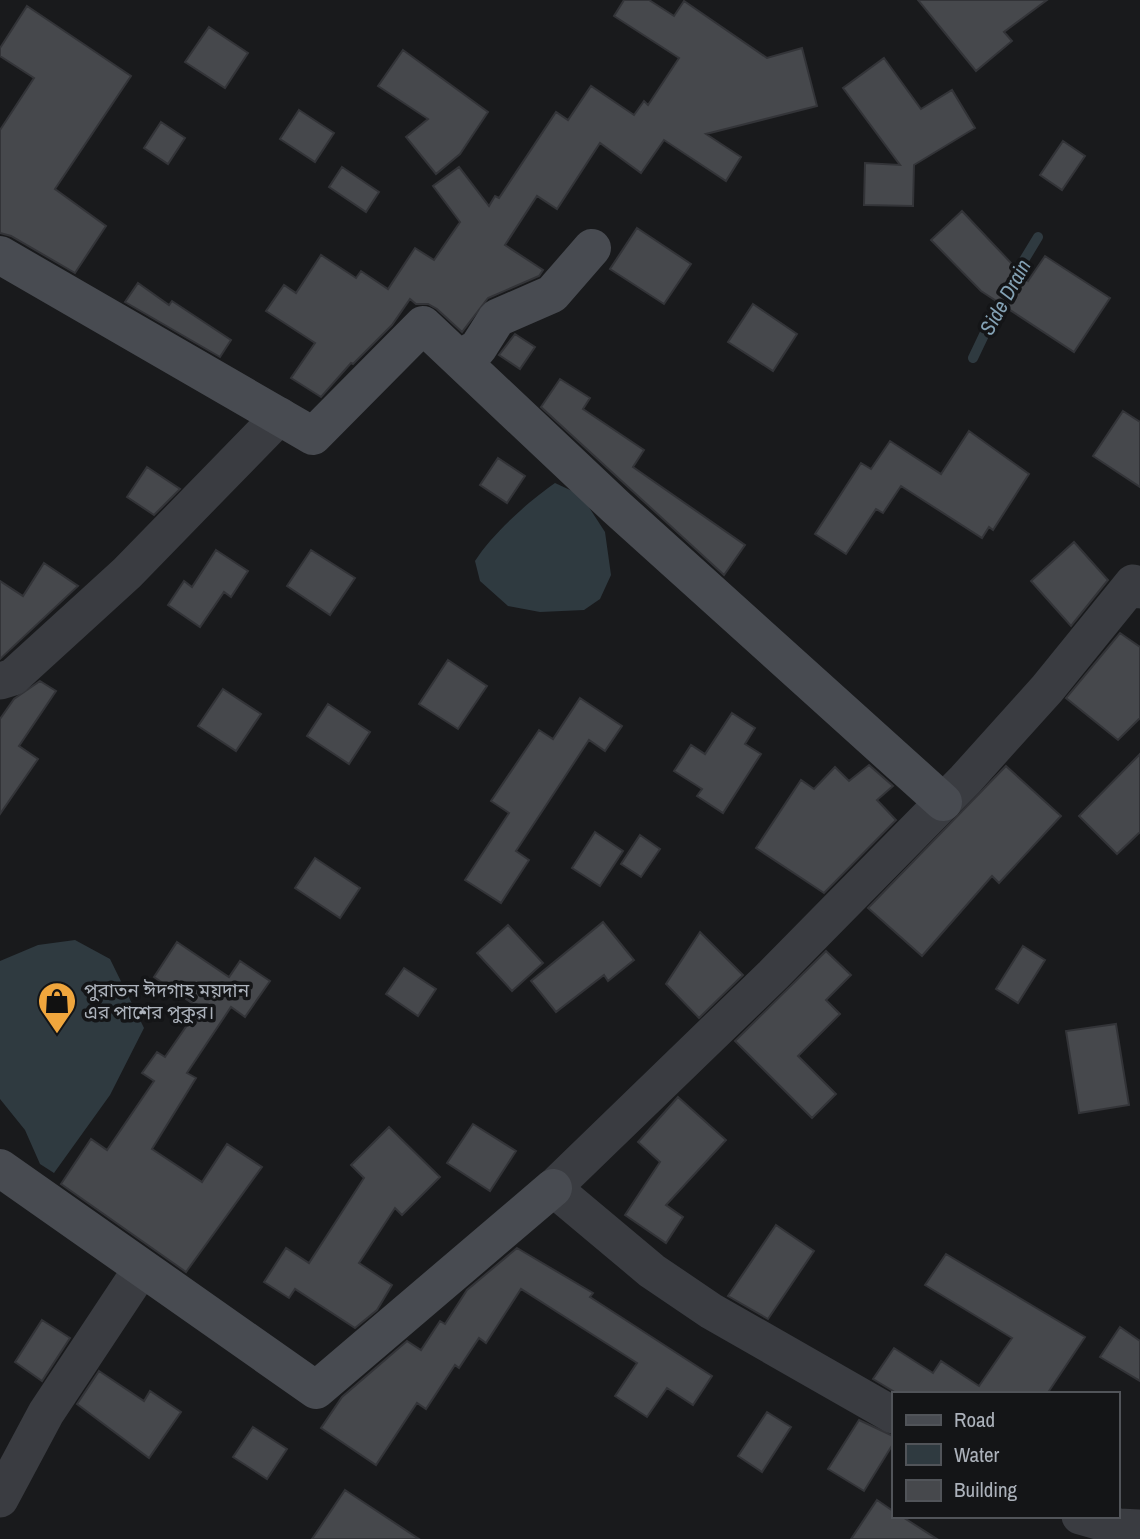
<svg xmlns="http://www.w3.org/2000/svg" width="1140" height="1539" viewBox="0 0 1140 1539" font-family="'Archivo Narrow','Noto Sans Bengali',sans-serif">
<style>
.water{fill:#2f3a40}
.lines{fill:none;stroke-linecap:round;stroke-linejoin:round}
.stream{stroke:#2f3a40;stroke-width:10}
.building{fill:#46484c;stroke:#333438;stroke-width:2}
.street{stroke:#3a3c41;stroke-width:37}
.secondary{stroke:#484b51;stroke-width:38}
.labels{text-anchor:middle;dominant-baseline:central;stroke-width:7;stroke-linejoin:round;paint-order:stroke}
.poi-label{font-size:19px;fill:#acb2bb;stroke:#141517;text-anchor:start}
.water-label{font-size:21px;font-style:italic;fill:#84a2b5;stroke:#141517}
</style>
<rect width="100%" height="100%" fill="#191a1c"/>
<path class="water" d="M555 483 581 495 605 532 611 575 600 599 584 610 540 612 508 606 480 581 475 561C492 534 529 501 555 483Z
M75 940 110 959 144 1028 110 1095 54 1173 40 1164 25 1130 0 1099V961L38 945Z"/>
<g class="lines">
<path class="stream" d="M1012 280 1038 237
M973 358 1004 293"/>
</g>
<path class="building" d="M624 0H649L674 16 684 1 767 58 802 48 817 106 706 134 741 157 726 181 664 140 641 173 600 143 557 209 537 196 505 245 543 270 539 276 488 298 462 332 437 309 428 304H416L410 299 392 325 353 364 351 363 321 397 291 378 315 343 266 311 284 285 296 293 321 255 356 278 361 271 388 289 415 248 434 260 460 222 433 186 459 167 489 206 495 196 499 198 556 112 568 120 591 86 634 115 644 101 648 105 679 58 614 16Z
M918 0H1047L1004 32 1012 41 976 71Z
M27 6 131 76 55 189 106 226 75 273 11 236 0 233V130L34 78 0 56V48Z
M209 27 248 53 225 88 185 62Z
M403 50 488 112 460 154 436 174 406 137 428 119 378 86Z
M884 58 921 109 952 90 975 128 914 165 913 206 864 205 865 163 900 165 843 88Z
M299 110 334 133 315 162 280 139Z
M161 122 185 138 168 164 144 148Z
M1063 141 1085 156 1062 190 1040 175Z
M342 167 379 192 366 212 329 187Z
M962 211 1028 281 1045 256 1110 298 1074 352 981 291 931 240Z
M637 228 691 264 664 304 610 269Z
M138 283 169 305 172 301 231 340 220 357 125 302Z
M753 304 797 334 773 371 728 342Z
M515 334 535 347 520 369 499 355Z
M560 379 590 398 583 409 644 450 633 467 745 545 724 575 541 407Z
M1123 411 1140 422V487L1093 456Z
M969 431 1029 474 993 530 989 527 982 538 901 486 883 513 876 509 846 554 815 534 861 463 871 469 890 441 941 474Z
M498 458 525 476 507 503 480 485Z
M147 467 180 489 154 515 127 497Z
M1074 542 1108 580 1071 626 1031 581Z
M216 550 248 571 231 597 224 592 200 627 168 605 184 581 192 587Z
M311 550 355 578 330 615 287 586Z
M44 563 78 586 0 659V581L23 596Z
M1120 633 1140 647V718L1118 740 1066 698Z
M448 660 487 686 458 729 419 704Z
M40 681 56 691 19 746 38 759 0 814V719L14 699Z
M223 689 261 714 236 751 198 726Z
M580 698 622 726 605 751 589 740 516 851 529 860 501 903 465 880 509 813 491 801 539 730 553 739Z
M328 704 370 732 349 764 307 736Z
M732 713 755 728 745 744 761 754 723 813 697 796 702 789 674 771 691 745 705 754Z
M1140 754V832L1117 854 1079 816Z
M869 765 893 786 877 800 896 820 824 893 756 848 801 780 814 789 835 767 849 781Z
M1006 766 1061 816 999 883 992 876 922 956 868 908Z
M595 832 623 851 600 886 572 868Z
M640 835 660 849 641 877 621 864Z
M315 858 360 888 340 918 295 888Z
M603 922 634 960 608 981 604 975 556 1012 531 981Z
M508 925 543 963 512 991 477 953Z
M700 932 743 975 699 1018 666 984Z
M177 942 229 977 240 961 270 981 245 1017 231 1007 187 1073 196 1078 152 1149 202 1182 227 1144 262 1167 186 1272 61 1184 91 1139 107 1150 154 1081 142 1073 157 1052 165 1057 199 1008 154 977Z
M1023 946 1045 960 1018 1003 996 989Z
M826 951 851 975 826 1000 840 1014 798 1056 836 1094 812 1118 735 1041Z
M404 968 436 989 418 1016 386 994Z
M1116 1024 1129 1105 1079 1113 1066 1031Z
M678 1097 726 1140 666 1205 683 1217 666 1243 625 1215 660 1162 638 1142Z
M473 1124 516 1151 490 1191 447 1163Z
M389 1127 440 1177 402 1215 395 1208 359 1263 392 1285 377 1310 355 1328 295 1289 289 1298 264 1282 286 1248 309 1263 364 1178 351 1165Z
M776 1225 814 1251 768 1319 728 1296Z
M517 1248 593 1293 590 1297 712 1376 693 1405 667 1388 647 1417 615 1396 637 1363 521 1289 486 1343 479 1338 459 1368 455 1365 426 1409 417 1403 376 1465 321 1428 342 1397 407 1341 421 1350 440 1321 445 1324 467 1290Z
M946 1254 1085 1337 1047 1394H898L873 1379 894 1348 933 1373 941 1361 979 1386 1012 1338 925 1285Z
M42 1320 70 1338 42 1381 15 1362Z
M1120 1327 1140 1341V1381L1100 1357Z
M99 1371 144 1401 150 1391 181 1412 149 1458 77 1404Z
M767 1412 791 1427 762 1472 738 1456Z
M859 1420 893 1436V1444L864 1491 828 1469Z
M253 1427 287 1449 267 1479 233 1457Z
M345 1490 419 1539H312Z
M877 1500 893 1511V1516H901L937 1539H851Z"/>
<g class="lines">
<path class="street" d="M0 681 13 677 127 573 280 416
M893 1415 711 1311 652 1271 553 1188 773 975 965 780 1047 689 1133 583 1140 590
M0 1499 46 1413 142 1268
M1080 1516 1119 1527 1140 1528"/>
<path class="secondary" d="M0 255 313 436 423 325 616 507 943 802
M460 358 478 348 497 318 552 294 592 248
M0 1168 316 1390 553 1188"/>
</g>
<defs>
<symbol id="shop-pin" viewBox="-11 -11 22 30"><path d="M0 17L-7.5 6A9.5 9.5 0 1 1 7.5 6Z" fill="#f0a63d" stroke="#141517"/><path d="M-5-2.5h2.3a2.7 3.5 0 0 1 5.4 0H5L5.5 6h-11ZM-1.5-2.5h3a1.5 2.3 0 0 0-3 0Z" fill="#111"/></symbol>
</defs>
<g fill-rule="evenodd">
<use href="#shop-pin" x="35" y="979" width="44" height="60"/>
</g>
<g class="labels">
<g class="poi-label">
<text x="84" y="990">পুরাতন ঈদগাহ ময়দান<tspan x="84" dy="22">এর পাশের পুকুর।</tspan></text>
</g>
<g class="water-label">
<text transform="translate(1005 297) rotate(-61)">Side Drain</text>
</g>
</g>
<rect x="892" y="1392" width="228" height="126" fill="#141517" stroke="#515459" stroke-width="2"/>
<rect x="906" y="1415" width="35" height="10" fill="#484b51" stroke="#515459" stroke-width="2"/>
<text x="954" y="1427" font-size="21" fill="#acb2bb">Road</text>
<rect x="906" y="1444" width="35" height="21" fill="#2f3a40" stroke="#515459" stroke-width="2"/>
<text x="954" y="1462" font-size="21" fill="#acb2bb">Water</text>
<rect x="906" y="1480" width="35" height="21" fill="#46484c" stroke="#515459" stroke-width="2"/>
<text x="954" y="1497" font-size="21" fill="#acb2bb">Building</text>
</svg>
